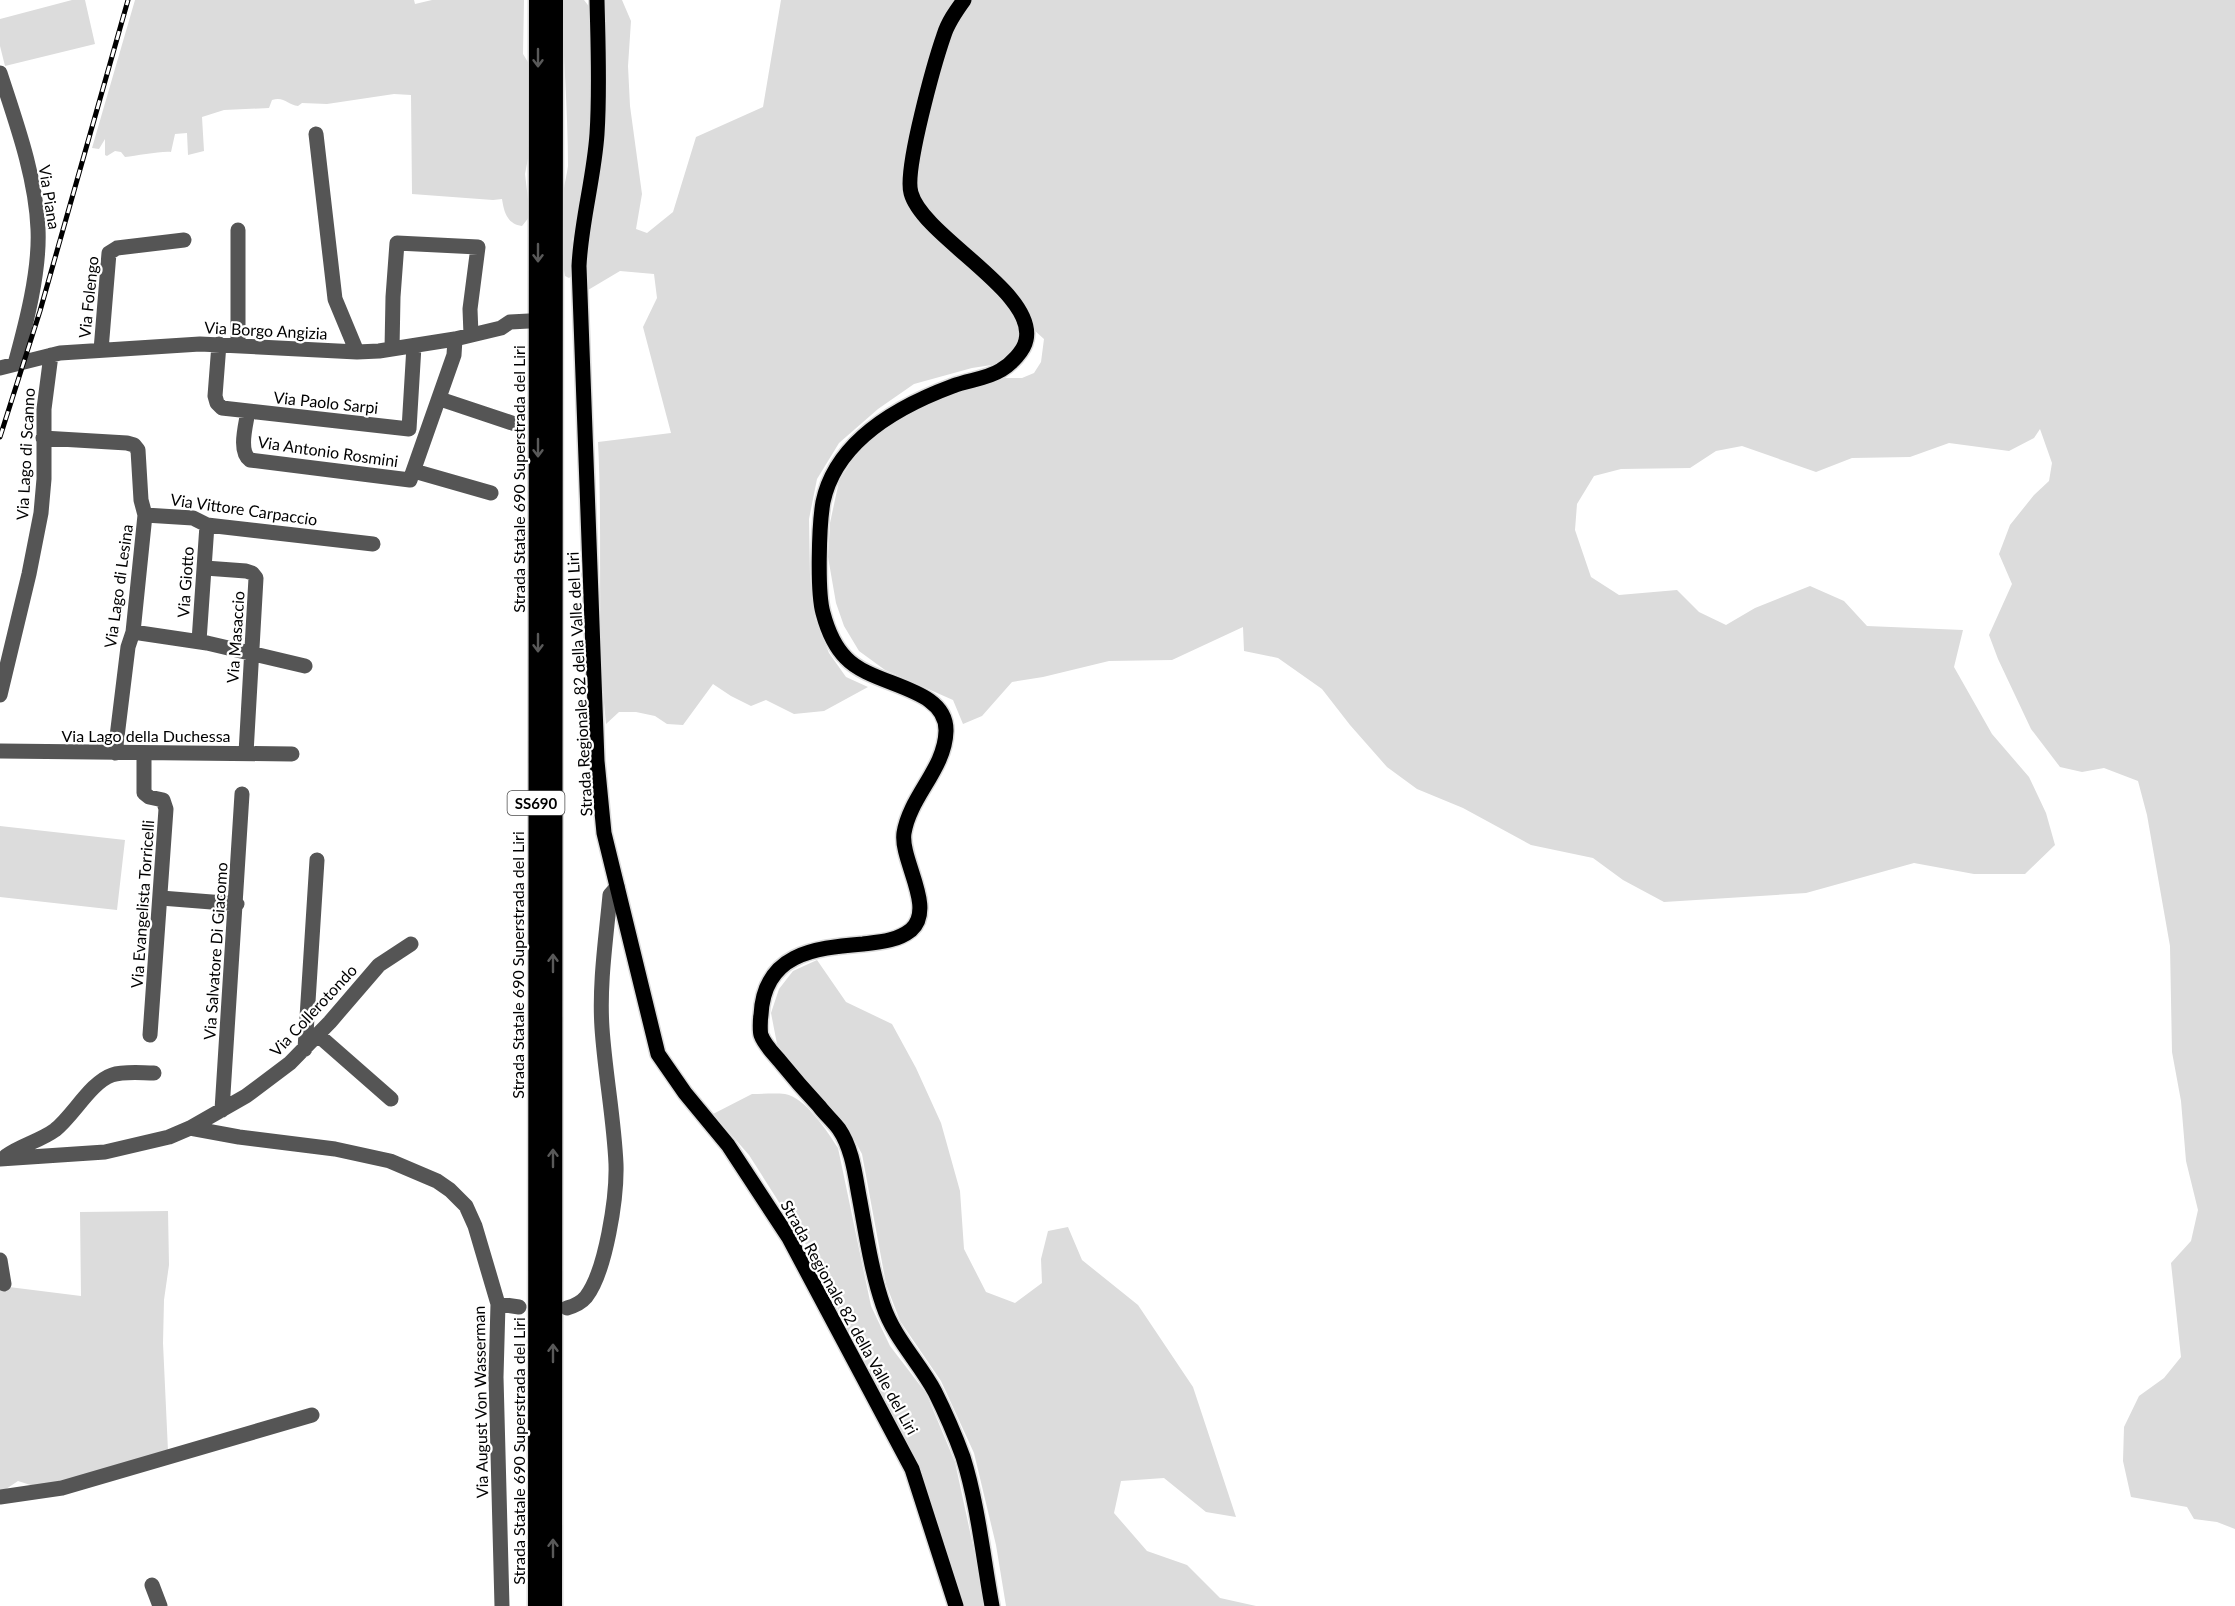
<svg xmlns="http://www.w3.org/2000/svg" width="2235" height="1606" viewBox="0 0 2235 1606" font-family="Lato,sans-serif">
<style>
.green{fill:#dcdcdc}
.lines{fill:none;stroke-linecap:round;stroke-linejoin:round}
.major-casing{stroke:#dbdbdb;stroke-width:18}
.highway-casing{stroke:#dbdbdb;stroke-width:21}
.minor{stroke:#555;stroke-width:15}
.major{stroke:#000;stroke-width:15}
.highway{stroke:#000;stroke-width:18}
.rail-casing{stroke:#000;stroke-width:5}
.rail{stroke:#fff;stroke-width:3;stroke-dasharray:9;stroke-linecap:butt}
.oneway{stroke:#595959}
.labels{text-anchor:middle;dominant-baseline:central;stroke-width:4.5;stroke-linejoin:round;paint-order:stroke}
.shield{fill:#fff;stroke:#4c4c4c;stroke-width:1.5}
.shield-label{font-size:15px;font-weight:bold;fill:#000}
.street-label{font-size:16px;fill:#000;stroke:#fff}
</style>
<rect width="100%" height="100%" fill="#fff"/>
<path class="green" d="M72 0H85L95 44 5 66 0 46V19Z
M135 0H414L415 4 432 0H524L523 54 531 67 529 153 525 174 530 216 522 226C507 224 504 212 502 199L493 200 412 194 411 95 394 94 327 104 302 103 298 106C288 105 284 96 272 100L269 108 224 110 202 117 204 151 188 155 187 133 175 134 171 152C160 151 137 156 125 157L121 152 115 151 107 156 105 155V139L99 149 92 148Z
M562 0H584L591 9 592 81 590 89 593 102 589 173 572 241 573 275 569 278 565 276C561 256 561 209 564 188 565 181 567 174 568 166 568 110 563 55 562 0Z
M603 0H622L631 21 628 66 630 106 642 194 636 229 647 233 673 212 696 137 763 107 781 0H2235V1529L2217 1522 2194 1519 2187 1507 2131 1497 2123 1461 2124 1427 2139 1396 2164 1378 2181 1357 2171 1263 2191 1241 2198 1210 2186 1161 2181 1101 2172 1052 2170 946 2147 815 2138 781 2104 768 2082 772 2060 767 2031 729 1998 659 1989 635 2012 584 1999 554 2010 525 2034 495 2049 481 2052 463 2040 429 2034 438 2009 451 1949 443 1910 457 1852 458 1816 472 1742 446 1716 451 1690 468 1621 469 1594 476 1577 504 1575 530 1591 577 1619 595 1677 590 1699 612 1726 625 1755 608 1810 586 1844 601 1867 626 1963 630 1954 667 1992 734 2029 777 2046 813 2055 845 2025 874H1974L1914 863 1806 893 1664 902 1623 880 1593 858 1531 845 1463 808 1417 789 1387 767 1350 725 1322 689 1278 658 1244 651 1243 627 1172 660 1109 661 1043 677 1012 682 982 716 963 724 953 700 885 670 859 651 844 626 836 603 828 557 830 523 839 481 860 448 891 425 940 398 1002 378H1022L1034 373 1041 362 1044 339 1034 330 1021 328 1019 344 998 364 972 368 914 384 878 409 839 443 817 479 809 519 810 576 815 618 829 653 846 677 868 687 824 711 794 714 766 700 751 706 731 696 713 684 683 725 667 724 655 716 636 712H619L606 724C596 630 603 536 598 442L671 433 643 327 657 298 654 274 620 271 583 293 585 249 604 147Z
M0 826 125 840 117 910 0 897Z
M817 960 846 1002 892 1024 916 1068 941 1123 960 1191 964 1249 986 1292 1015 1303 1042 1283 1041 1259 1048 1231 1068 1227 1082 1260 1138 1305 1193 1387 1236 1517 1206 1512 1164 1478 1121 1481 1114 1513 1147 1551 1187 1565 1220 1598 1256 1606H1006L996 1545 974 1453 941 1381 900 1321 886 1284 862 1154 844 1121 813 1091 777 1044 771 1013 779 989 793 971Z
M752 1094C762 1094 775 1093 785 1094 806 1098 827 1131 838 1148L871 1306 890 1346 926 1393 955 1462 986 1606H963L916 1459 856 1347 810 1251 749 1155 713 1114Z
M168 1211 169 1265 164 1300 163 1343 168 1451 43 1489 18 1481 0 1493V1284L1 1286 81 1296 80 1212Z"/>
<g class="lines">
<defs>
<path id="major" d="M597 0C598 44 600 89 597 134 594 178 581 222 579 266L597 761 604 833 658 1054 685 1093 728 1145 789 1238 912 1469 956 1606
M964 0C956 11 948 22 944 35 935 61 904 170 911 193 923 237 1037 292 1026 340 1024 351 1011 364 1001 370 987 379 968 380 953 386 899 406 836 441 823 502 819 525 817 592 823 613 827 628 835 647 846 658 873 687 947 686 946 731 945 769 910 796 904 833 900 860 936 908 911 930 897 941 880 942 863 944 813 948 764 954 761 1015 760 1020 760 1032 761 1035 764 1044 773 1053 779 1060 792 1076 805 1091 819 1106 825 1114 833 1121 839 1129 852 1148 855 1174 859 1196 866 1233 871 1270 883 1305 894 1338 919 1362 935 1392 945 1412 955 1435 963 1457 978 1505 983 1557 992 1606"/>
<path id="highway" d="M537 1606 538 0
M553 1606 554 0"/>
</defs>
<use href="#major" class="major-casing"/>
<use href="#highway" class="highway-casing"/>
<path class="minor" d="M0 73C16 122 36 177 38 229 40 271 26 324 15 364
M316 134 335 299 357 352
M219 344 215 396 217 403 222 408 409 429 414 346
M238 345V230
M392 349 393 297 397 243 478 247 470 309 471 335
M101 350 109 253 117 248 184 240
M0 368 60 353 200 344 357 352 379 351 455 339 501 328 510 322 529 321
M440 399 515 424
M248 411C246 425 238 451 250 460L410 480 454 355 455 339
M43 438 127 443 134 445 138 450 141 500 145 515 133 632 128 647 115 753
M414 471 491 493
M145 515 193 518 207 525 373 544
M205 568 246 571 252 573 256 578 246 753
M133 632 207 643 305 666
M199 641 207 525
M0 695 29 574 41 513 44 479V409L51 355
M0 751 292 754
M144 754V793L149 797 163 800 166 809 150 1035
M161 898 237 904
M318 1035 391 1099
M305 1049 317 860
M222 1110 242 794
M190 1128 239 1137 335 1149 390 1161 437 1181 450 1190 466 1206 475 1226 498 1304 496 1377 502 1606
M6 1156C21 1145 40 1141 55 1130 73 1116 91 1082 112 1075 124 1071 141 1073 154 1073
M0 1159 105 1152 169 1137 190 1128 246 1096 290 1063 330 1022 379 965 411 944
M0 1260 4 1284
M498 1304 519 1307
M567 1308C574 1306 581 1303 586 1297 606 1271 617 1197 616 1164 614 1119 605 1073 602 1028 599 984 606 939 610 895L617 887
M0 1497 62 1488 312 1415
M152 1585 160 1606"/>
<use href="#major" class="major"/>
<use href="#highway" class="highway"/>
<defs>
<path id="rail" d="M0 437 40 311 128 0"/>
</defs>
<use href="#rail" class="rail-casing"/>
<use href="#rail" class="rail"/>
</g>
<defs><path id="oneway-shaft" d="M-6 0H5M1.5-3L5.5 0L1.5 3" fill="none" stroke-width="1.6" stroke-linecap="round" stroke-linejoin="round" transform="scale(1.5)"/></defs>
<g class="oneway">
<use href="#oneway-shaft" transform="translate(538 58) rotate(90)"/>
<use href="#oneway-shaft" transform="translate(538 253) rotate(90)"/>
<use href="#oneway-shaft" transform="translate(538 448) rotate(90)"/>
<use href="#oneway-shaft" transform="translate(538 643) rotate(90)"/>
<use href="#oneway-shaft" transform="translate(553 963) rotate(-90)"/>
<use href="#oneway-shaft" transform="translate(553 1158) rotate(-90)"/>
<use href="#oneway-shaft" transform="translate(553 1353) rotate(-90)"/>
<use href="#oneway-shaft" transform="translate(553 1548) rotate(-90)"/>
</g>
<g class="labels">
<rect class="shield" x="507.5" y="791" width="57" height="24" rx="4.5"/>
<g class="shield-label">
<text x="536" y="803">SS690</text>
</g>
<g class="street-label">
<text transform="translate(50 197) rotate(81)">Via Piana</text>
<text transform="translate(88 297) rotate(-84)">Via Folengo</text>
<text transform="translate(266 330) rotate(3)">Via Borgo Angizia</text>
<text transform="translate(326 402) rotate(6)">Via Paolo Sarpi</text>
<text transform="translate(328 451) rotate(8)">Via Antonio Rosmini</text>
<text transform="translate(25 454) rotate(-87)">Via Lago di Scanno</text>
<text transform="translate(518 479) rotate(-90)">Strada Statale 690 Superstrada del Liri</text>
<text transform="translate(244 509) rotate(8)">Via Vittore Carpaccio</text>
<text transform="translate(185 582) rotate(-86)">Via Giotto</text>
<text transform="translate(118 586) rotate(-82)">Via Lago di Lesina</text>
<text transform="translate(235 637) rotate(-86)">Via Masaccio</text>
<text transform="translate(579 684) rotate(-93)">Strada Regionale 82 della Valle del Liri</text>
<text x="146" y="735">Via Lago della Duchessa</text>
<text transform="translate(142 904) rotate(-86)">Via Evangelista Torricelli</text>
<text transform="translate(215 951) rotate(-86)">Via Salvatore Di Giacomo</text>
<text transform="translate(517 965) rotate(-90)">Strada Statale 690 Superstrada del Liri</text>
<text transform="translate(313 1010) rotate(-47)">Via Collerotondo</text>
<text transform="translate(850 1317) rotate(61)">Strada Regionale 82 della Valle del Liri</text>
<text transform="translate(480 1402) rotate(-91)">Via August Von Wasserman</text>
<text transform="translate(518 1451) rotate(-90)">Strada Statale 690 Superstrada del Liri</text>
</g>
</g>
</svg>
